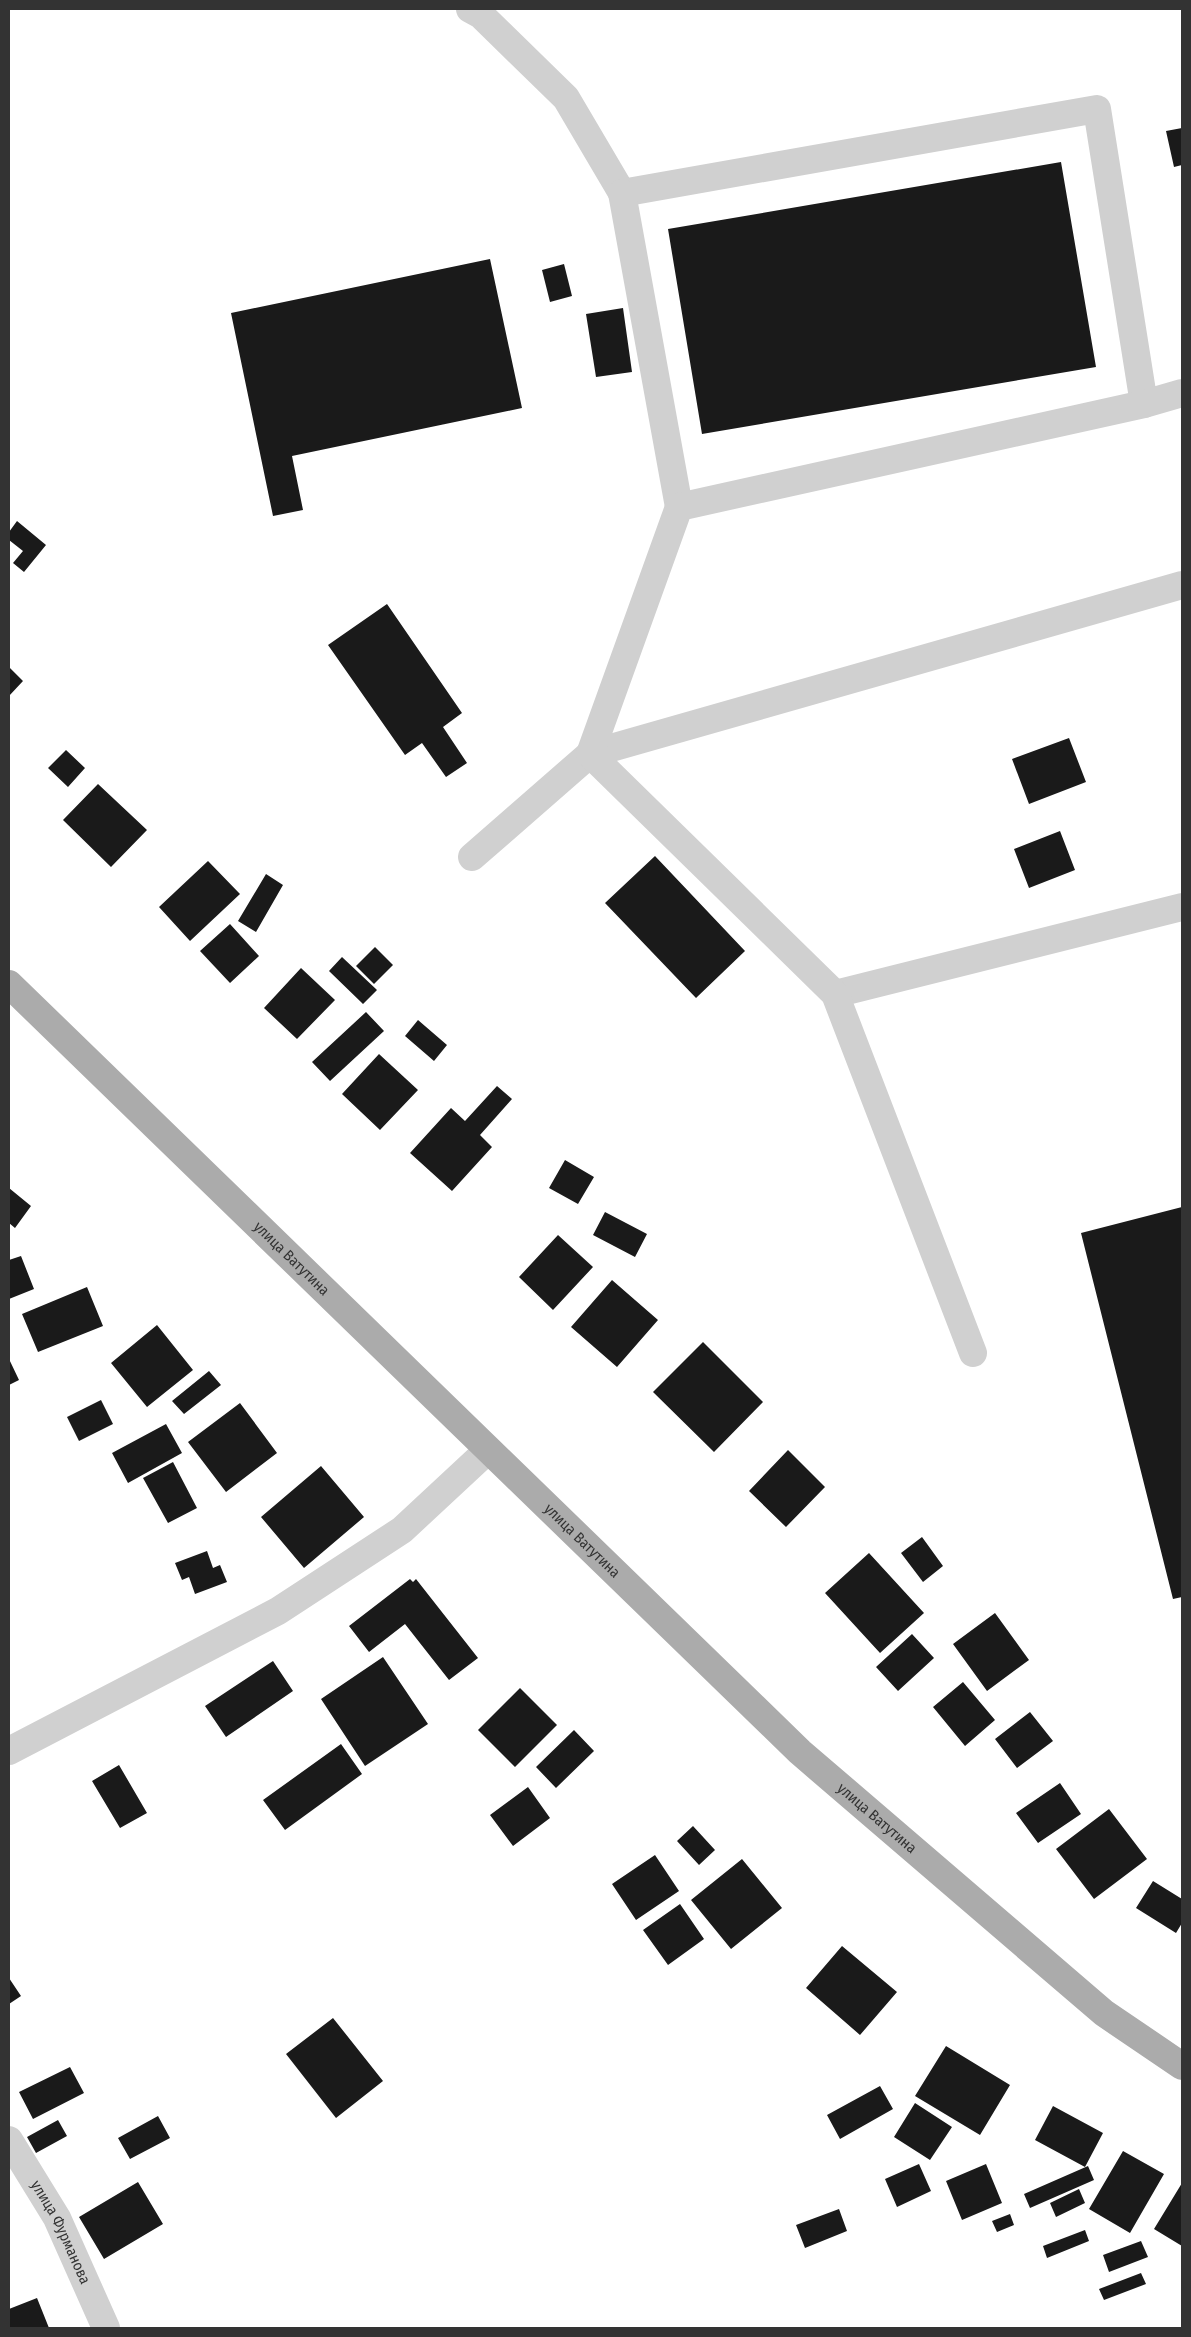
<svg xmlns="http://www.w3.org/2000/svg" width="1191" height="2337" viewBox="0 0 1191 2337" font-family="'Fira Sans Condensed',sans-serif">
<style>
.building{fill:#1a1a1a}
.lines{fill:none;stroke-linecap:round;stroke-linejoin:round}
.minor{stroke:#d0d0d0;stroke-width:28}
.major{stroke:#ababab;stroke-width:28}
.labels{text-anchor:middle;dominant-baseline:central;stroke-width:5;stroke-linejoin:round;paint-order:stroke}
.street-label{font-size:15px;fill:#333;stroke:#fff}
</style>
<rect width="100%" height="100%" fill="#fff"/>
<path class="building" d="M1182 128V165L1174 167 1166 131Z
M1061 162 1096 367 702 434 668 229Z
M490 259 522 408 292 456 303 510 273 516 231 313Z
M564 264 572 296 550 302 542 270Z
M623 308 632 372 596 377 586 314Z
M17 521 46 545 24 572 13 563 23 551 9 540V532Z
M387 604 462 713 443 727 467 763 446 777 422 743 405 755 328 645Z
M9 667 23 681 9 696Z
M1069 738 1086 782 1029 804 1012 759Z
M66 750 85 768 68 787 48 768Z
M98 784 147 830 111 867 63 820Z
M1060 831 1075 870 1029 888 1014 849Z
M655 856 745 951 696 998 605 903Z
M208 861 240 894 190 941 159 907Z
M266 874 283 885 256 932 238 921Z
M230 924 259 956 230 983 200 951Z
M375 947 393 965 374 984 356 966Z
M342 957 377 990 363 1004 329 971Z
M301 968 335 1000 297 1039 264 1008Z
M366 1012 384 1031 330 1081 312 1062Z
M418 1020 447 1045 434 1061 405 1036Z
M379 1054 418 1090 380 1130 342 1094Z
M497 1086 512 1099 480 1135 492 1147 452 1191 410 1153 451 1108 465 1121Z
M565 1160 594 1177 578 1204 549 1188Z
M9 1188 31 1206 15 1228 9 1223Z
M1182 1207V1597L1173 1599 1081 1233Z
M605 1212 647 1234 635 1257 593 1235Z
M558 1235 593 1267 553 1310 519 1277Z
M21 1256 34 1289 9 1299V1260Z
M612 1280 658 1320 617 1367 571 1327Z
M87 1287 103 1326 38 1352 22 1314Z
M157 1325 193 1370 147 1407 111 1363Z
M703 1342 763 1402 714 1452 653 1392Z
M9 1359 19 1380 9 1385Z
M209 1371 221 1385 184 1414 172 1401Z
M101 1400 113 1424 79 1441 67 1417Z
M240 1403 277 1453 226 1492 188 1442Z
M166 1424 182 1453 128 1483 112 1453Z
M788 1450 825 1487 786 1527 749 1491Z
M173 1462 197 1508 168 1523 143 1478Z
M321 1466 364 1517 304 1568 261 1517Z
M922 1537 943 1566 923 1582 901 1553Z
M207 1551 213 1568 220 1565 227 1582 195 1594 189 1577 182 1580 175 1563Z
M869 1553 924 1613 880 1653 825 1593Z
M410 1579 413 1582 416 1579 478 1658 449 1680 405 1624 369 1652 349 1626Z
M995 1613 1029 1660 987 1691 953 1644Z
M912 1634 934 1658 898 1691 876 1667Z
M383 1657 428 1724 365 1766 321 1699Z
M273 1661 293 1691 226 1737 205 1706Z
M963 1682 995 1720 965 1746 933 1707Z
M520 1688 557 1725 515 1767 478 1730Z
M1030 1712 1053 1741 1017 1768 995 1739Z
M574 1730 594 1751 556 1788 536 1767Z
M341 1744 362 1774 285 1830 263 1800Z
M119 1765 147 1813 120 1828 92 1781Z
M1060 1783 1081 1814 1038 1843 1016 1813Z
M528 1787 550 1818 513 1846 490 1815Z
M1109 1809 1147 1859 1094 1899 1056 1849Z
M693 1826 715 1850 699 1865 677 1841Z
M655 1855 679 1891 636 1920 612 1884Z
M742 1859 782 1908 731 1949 691 1900Z
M1153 1881 1182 1899V1923L1176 1933 1136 1908Z
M680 1904 704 1939 668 1965 643 1930Z
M842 1946 897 1992 860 2035 806 1988Z
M9 1978 21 1996 9 2004Z
M333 2018 383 2081 336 2118 286 2054Z
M946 2046 1010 2085 980 2135 915 2096Z
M70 2067 84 2093 33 2119 19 2092Z
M880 2086 893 2109 840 2139 827 2115Z
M915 2103 952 2127 930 2160 894 2137Z
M1053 2106 1103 2133 1085 2167 1035 2140Z
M158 2116 170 2138 130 2159 118 2138Z
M58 2120 67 2136 36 2153 27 2137Z
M1123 2151 1164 2174 1130 2233 1089 2209Z
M919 2164 931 2191 897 2207 885 2179Z
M986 2164 1002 2203 962 2220 946 2181Z
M1088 2166 1094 2180 1030 2208 1024 2194Z
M138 2182 163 2224 104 2259 79 2217Z
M1182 2183V2246L1154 2229Z
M1079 2189 1085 2203 1056 2217 1050 2203Z
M839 2209 847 2231 805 2248 796 2225Z
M1010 2214 1014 2225 997 2232 992 2221Z
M1085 2230 1089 2241 1047 2258 1043 2246Z
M1141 2241 1148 2257 1109 2272 1103 2255Z
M1141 2273 1146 2284 1104 2300 1099 2289Z
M37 2298 49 2328H9V2309Z"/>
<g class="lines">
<g class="minor">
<path d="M470 9 481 15 566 98 622 193 1097 109 1144 404"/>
<path d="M622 193 679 507"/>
<path d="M472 857 590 754 1182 585"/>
<path d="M835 994 1182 907"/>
<path d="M973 1353 835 994 590 754 679 507 1144 404 1182 393"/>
<path d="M9 1751 278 1611 402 1530 488 1450"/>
<path id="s1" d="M9 2140 57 2218 106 2328"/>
</g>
<path class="major" id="s2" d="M9 984 800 1752 1104 2013 1182 2066"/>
</g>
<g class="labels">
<g class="street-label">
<text stroke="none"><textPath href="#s2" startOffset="394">улица Ватутина</textPath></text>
<text stroke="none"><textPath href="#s2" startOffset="799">улица Ватутина</textPath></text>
<text stroke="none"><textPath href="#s2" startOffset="1204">улица Ватутина</textPath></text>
<text stroke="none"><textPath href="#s1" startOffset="106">улица Фурманова</textPath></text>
</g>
</g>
<rect width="1191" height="2337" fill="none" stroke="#333333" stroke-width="20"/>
</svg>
